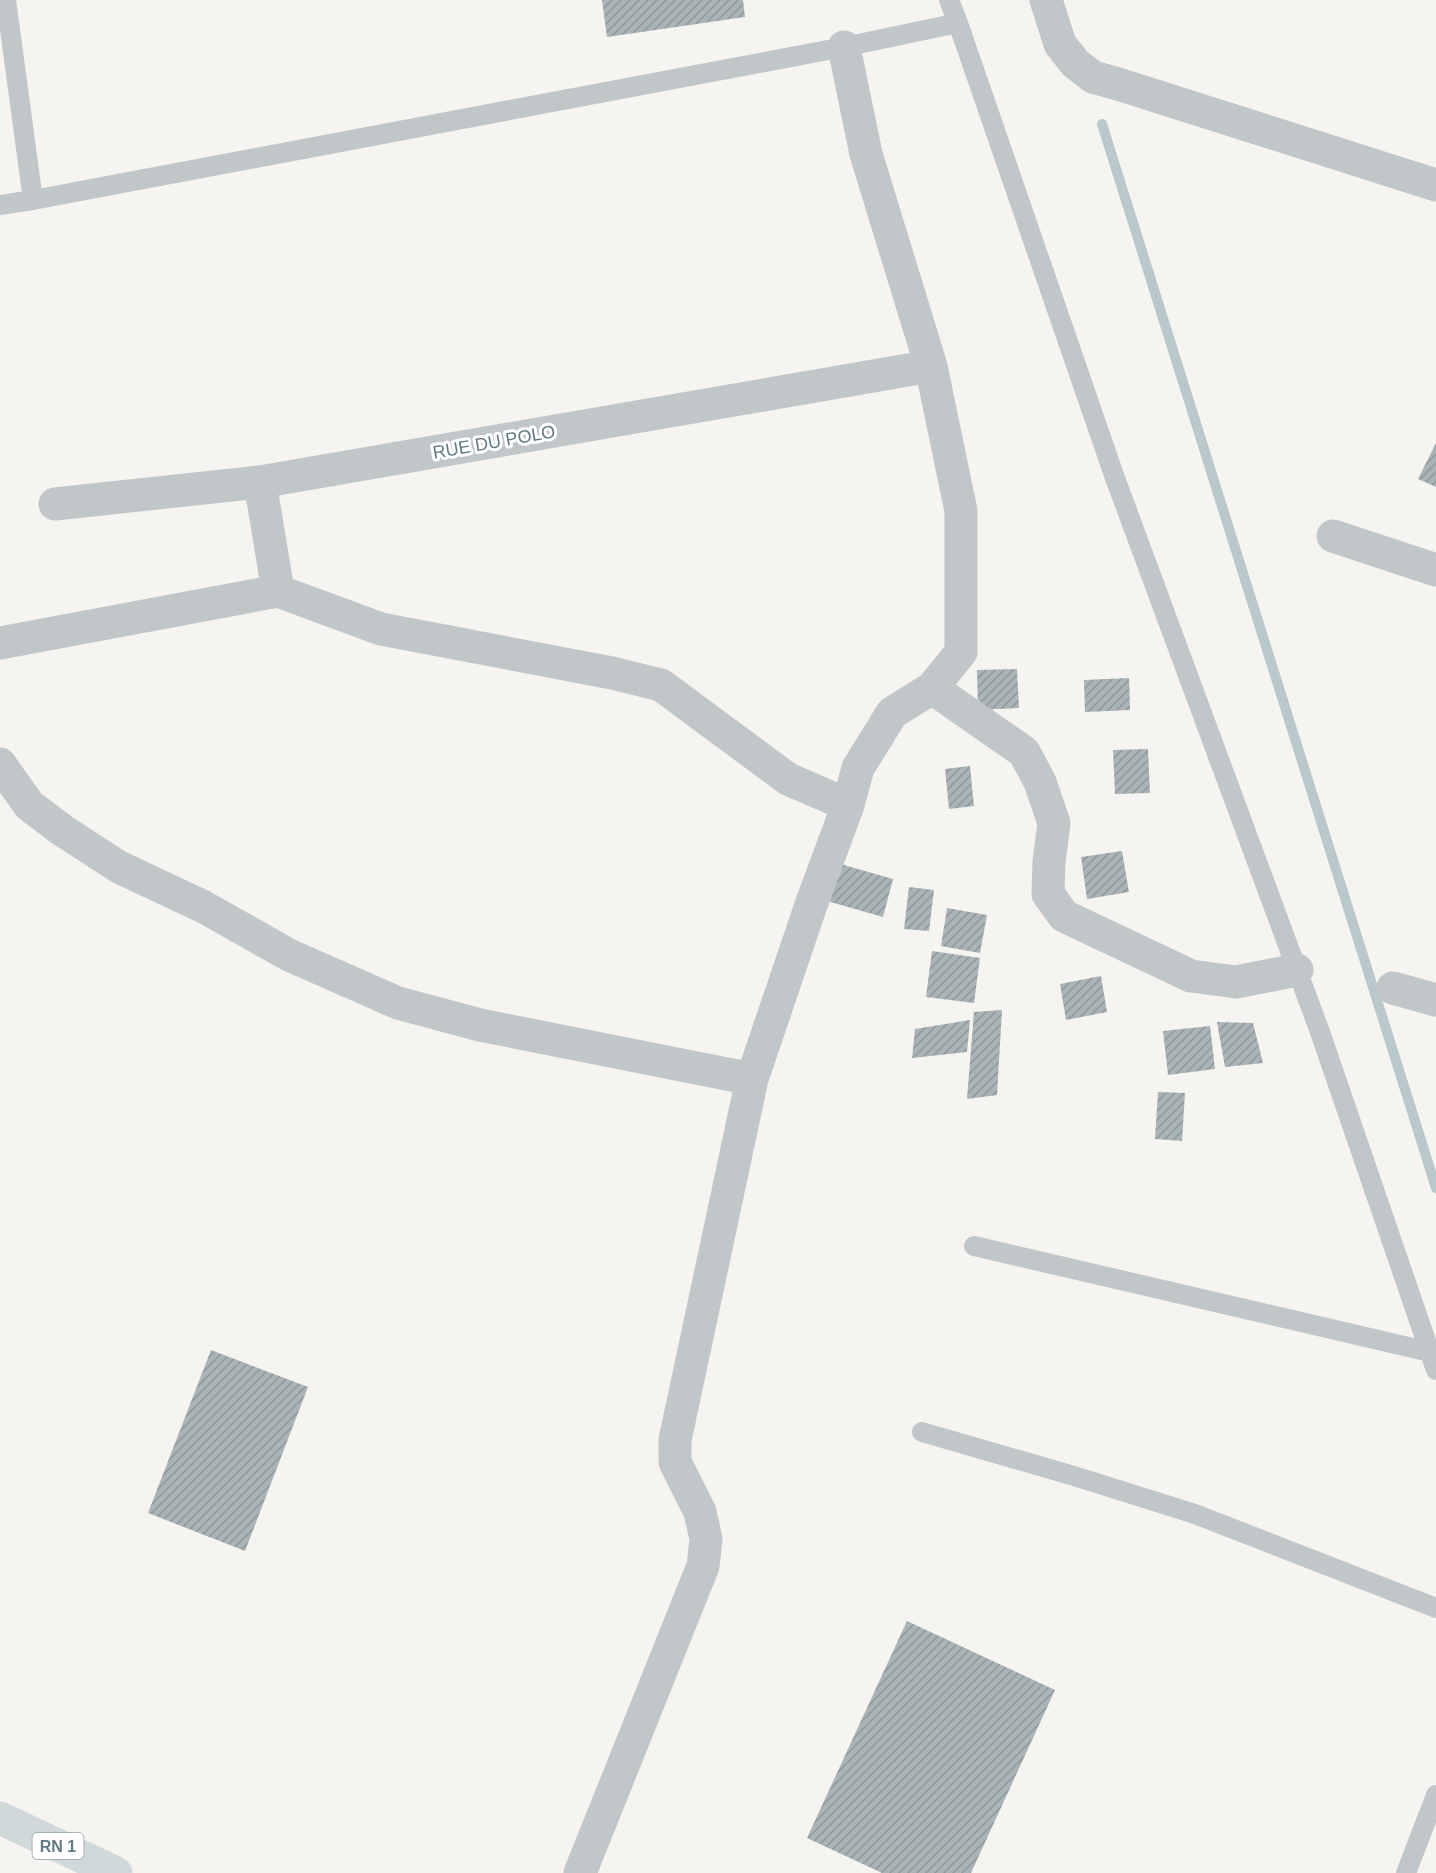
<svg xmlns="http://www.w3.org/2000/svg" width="1436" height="1873" viewBox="0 0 1436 1873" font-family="Helvetica,sans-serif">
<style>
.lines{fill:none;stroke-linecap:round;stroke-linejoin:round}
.stream{stroke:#b8c8cb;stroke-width:10}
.building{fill:url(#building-hatch)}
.lane{stroke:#c1c6c8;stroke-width:20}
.street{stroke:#c1c6c8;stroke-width:33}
.primary{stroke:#d0d8da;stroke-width:33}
.labels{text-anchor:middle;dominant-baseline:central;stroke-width:6;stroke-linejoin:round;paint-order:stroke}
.shield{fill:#fff;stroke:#90a1a8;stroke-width:1.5}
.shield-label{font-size:16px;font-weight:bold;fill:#617983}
.street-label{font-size:18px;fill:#617983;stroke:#fff}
</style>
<defs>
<pattern id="building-hatch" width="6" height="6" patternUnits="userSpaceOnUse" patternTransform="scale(1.5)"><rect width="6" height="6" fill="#aab4b7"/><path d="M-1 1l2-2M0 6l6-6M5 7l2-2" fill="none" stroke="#8e979a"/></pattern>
</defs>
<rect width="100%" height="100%" fill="#f5f4f0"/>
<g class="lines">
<path class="stream" d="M1102 124 1436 1188"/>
</g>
<path class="building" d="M602 0H743L745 17 607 37Z
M1436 443V487L1418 479Z
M1017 669 1019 708 978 710 977 670Z
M1129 678 1130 710 1085 712 1084 680Z
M1148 749 1150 793 1115 794 1113 750Z
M970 766 974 806 949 809 945 769Z
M1122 851 1129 892 1087 899 1081 857Z
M837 863 893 879 883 917 827 901Z
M909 887 934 890 929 931 904 929Z
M947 908 987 915 980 953 941 946Z
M932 951 980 958 974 1003 926 997Z
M1101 976 1107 1012 1066 1020 1060 984Z
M1002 1010 997 1095 967 1099 974 1012Z
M970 1020 967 1052 912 1058 915 1029Z
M1217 1022 1253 1023 1263 1063 1225 1067Z
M1210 1026 1215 1069 1168 1075 1163 1031Z
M1158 1092 1185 1093 1182 1141 1155 1139Z
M211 1350 308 1387 245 1551 148 1513Z
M907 1621 1055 1690 971 1873H882L807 1838Z"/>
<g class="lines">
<path class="lane" d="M6 0 33 200
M958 23 1115 478 1320 1032 1436 1370
M0 205 33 200 844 47 958 23 949 0
M974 1246 1430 1352
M922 1432 1074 1476 1195 1514 1436 1608
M1406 1873 1436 1795"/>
<path class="street" d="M1046 0 1060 44 1075 63 1093 77 1118 84 1436 185
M260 482 278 591
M55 504 260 482 931 366
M1333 536 1436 570
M0 643 278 591 381 629 612 673 661 685 788 779 848 805
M932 688 1024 752 1040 782 1054 823 1049 862 1048 894 1064 916 1191 976 1236 982 1297 970
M0 764 29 805 62 830 119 867 204 907 289 955 398 1003 480 1025 752 1079
M1393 988 1436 1000
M580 1873 703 1566 706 1539 700 1512 675 1462V1440L752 1079 811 905 848 805 858 768 892 713 932 688 961 652V511L931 366 866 154 844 47"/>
<path class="primary" d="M0 1818 116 1873"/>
</g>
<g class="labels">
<rect class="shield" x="32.5" y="1833" width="51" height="26" rx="4.5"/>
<g class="shield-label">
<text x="58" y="1846">RN 1</text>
</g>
<g class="street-label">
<text transform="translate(494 442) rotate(-10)">RUE DU POLO</text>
</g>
</g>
</svg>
